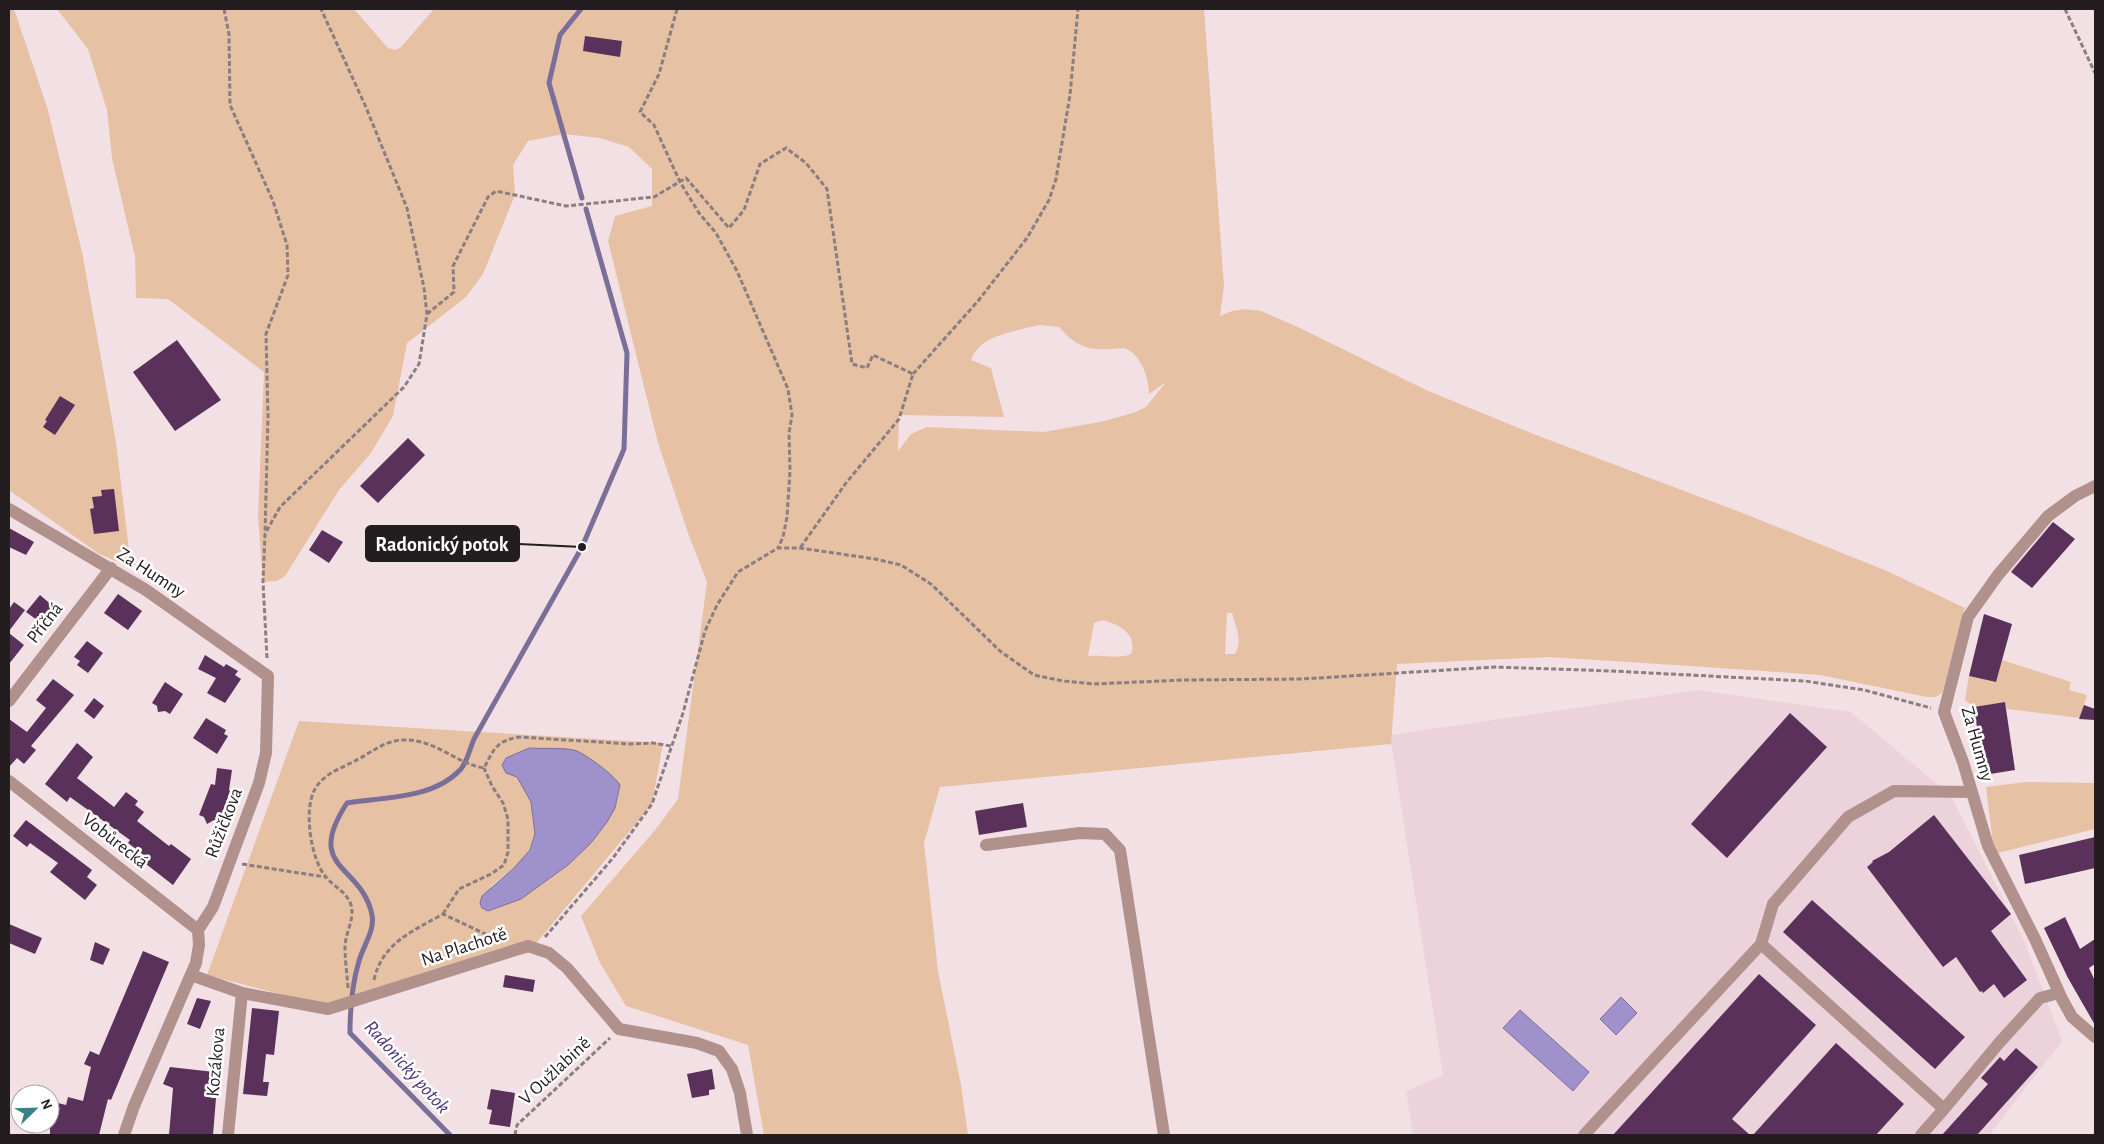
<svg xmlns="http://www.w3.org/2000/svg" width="2104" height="1144" viewBox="0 0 2104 1144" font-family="'Alegreya Sans',sans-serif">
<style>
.built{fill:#ecd2da}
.green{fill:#e7c1a3;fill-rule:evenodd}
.water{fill:#9f92cc;stroke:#7a6f98}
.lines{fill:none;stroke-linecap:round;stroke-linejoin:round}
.stream{stroke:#7a6f98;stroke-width:5}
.building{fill:#59315b}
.path{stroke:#8a7e81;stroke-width:3;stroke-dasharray:5 2.5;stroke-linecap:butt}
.minor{stroke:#b0918c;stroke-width:12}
.labels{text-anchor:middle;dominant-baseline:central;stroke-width:5;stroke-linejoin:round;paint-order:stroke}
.street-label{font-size:19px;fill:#231d1f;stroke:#fff}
.water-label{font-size:20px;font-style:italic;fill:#49347b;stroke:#fff}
.leader{fill:none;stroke:#231d1f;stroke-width:2}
.callout-dot{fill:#231d1f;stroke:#fff;stroke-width:2}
.callout{fill:#231d1f;stroke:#231d1f;stroke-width:2}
.callout-label{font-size:20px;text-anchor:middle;font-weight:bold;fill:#fff}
</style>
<rect width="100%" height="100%" fill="#f2e0e5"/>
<path class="built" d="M1698 690 1851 712 1951 796 2025 943 2062 1041 1989 1135H1413L1406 1091 1443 1075 1390 735Z"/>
<path class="green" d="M9 9H14L48 110 82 252 116 442 130 559 127 563H121L99 554 9 490Z
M57 9H354L388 48 396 50 401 47 434 9H1204L1224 286 1220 316 1232 311 1245 309 1261 311 1300 328 1426 390 1536 435 1740 512 1887 571 1965 608 1942 693 1936 697H1927L1820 675 1691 666 1549 657 1397 664 1391 744 940 787 924 843 938 971 961 1085 968 1135H764L748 1045 626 1006 600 963 581 916 656 829 678 799 707 582 689 536 658 443 608 241 615 216 652 206V169L629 147 600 138 564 134 528 141 513 165 515 195 483 274 466 297 407 343 393 416 371 453 339 490 285 576 277 581 263 582 258 516 264 372 168 299 136 298 135 257 112 158 107 110 88 49ZM1039 325 1059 327C1080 351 1094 351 1124 348 1141 354 1149 378 1149 394L1166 382 1146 407 1133 413 1100 422 1044 432 927 427 911 434 898 451 899 415 1004 417 991 368 971 360C979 335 1016 331 1039 325ZM1227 613H1232C1236 627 1243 641 1235 654H1225ZM1102 620C1119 624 1138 634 1131 654 1122 659 1100 655 1088 656L1094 623Z
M2002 660 2071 682 2069 690 2087 695 2080 718 2007 709 2005 702 1974 707 1965 700 1969 676 1995 682Z
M299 721 663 743 652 804 528 953 322 1005 207 975ZM529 748 576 751 596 763 617 781 620 785 615 808 591 843 568 865 521 899 490 887 513 869 530 850 535 834 531 802 506 758Z
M2026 782 2095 783V829L1998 853 1993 844 1986 787Z"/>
<path class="water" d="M529 748C542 749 566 747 577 751 588 756 614 775 620 785L615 808 607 822 591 843 568 865 521 899 488 911 482 908 480 903 482 896 513 869 530 850 535 834 531 802 517 777 506 773 502 765 506 758Z
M1621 997 1637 1013 1616 1035 1600 1019Z
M1520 1010 1589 1072 1573 1091 1503 1028Z"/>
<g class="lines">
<path class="stream" d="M581 9 560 35 549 83 582 198
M450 1135 350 1033C350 1010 352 984 359 961 363 946 375 931 372 915 362 864 303 870 347 803 384 797 433 799 460 770 467 763 470 748 474 739L582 547 624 449 627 353 586 209"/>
</g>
<path class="building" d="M585 36 622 41 620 57 583 51Z
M177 340 221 400 175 431 133 372Z
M60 396 75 405 55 435 43 427 47 421 45 420Z
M408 438 425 455 378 503 360 486Z
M114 489 119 531 94 534 90 509 94 508 92 497 102 496 101 490Z
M2053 522 2075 539 2032 588 2011 572Z
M9 528 34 542 26 555 9 547Z
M322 530 343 542 329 563 309 550Z
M118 594 142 611 128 630 104 613Z
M40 595 54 607 41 623 26 612Z
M14 602 25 610 9 631V609Z
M1984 614 2012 624 1996 682 1969 676Z
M9 633 24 645 9 664Z
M87 641 103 653 88 673 77 665 80 661 74 657Z
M205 655 224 667 226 664 238 671 235 675 241 679 225 703 207 693 216 678 198 669Z
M53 679 74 695 31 746 36 750 24 764 17 758 9 767V719L27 732 46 708 36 700Z
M165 682 183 694 170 714 165 711 158 712 157 706 152 703Z
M94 698 104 706 94 719 84 711Z
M2005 702 2015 770 1984 775 1974 707Z
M2084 705 2095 709V720L2079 719Z
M1790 713 1827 747 1727 858 1691 824Z
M206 718 226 730 224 734 228 736 217 754 193 738Z
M77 743 93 757 77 778 114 807 126 792 138 801 135 805 144 812 137 821 169 846 171 844 191 859 173 885 146 864 149 859 128 843 130 840 70 797 67 802 45 784Z
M217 768 232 770 229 790 230 791 219 822 214 820 207 824 204 817 199 815 211 784 215 785Z
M1023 803 1027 827 979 835 975 811Z
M1934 815 2011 914 1991 931 2027 980 2004 998 1994 984 1983 993 1982 991 1980 992 1956 957 1943 967 1867 867 1873 862 1872 861 1889 852Z
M26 820 92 870 87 877 97 885 85 900 50 872 58 863 30 843 27 847 13 836Z
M2095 837V868L2025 884 2019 855Z
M1812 900 1965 1037 1935 1069 1783 932Z
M2065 917 2080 949 2095 939V964L2089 968 2095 981V1025L2068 978 2044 928Z
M9 924 42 938 35 954 9 943Z
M95 942 110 949 103 965 90 960Z
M143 951 169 962 111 1100 108 1099 99 1135H50V1101L66 1105 68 1097 83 1101 91 1067 84 1064 90 1051 99 1055Z
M1759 974 1816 1025 1732 1119 1750 1135H1613Z
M505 975 535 980 533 992 503 987Z
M197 998 211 1001 200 1029 187 1024Z
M252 1008 279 1011 274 1055 266 1054 263 1082H269L267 1096 243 1094Z
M1836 1043 1904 1104 1876 1135H1753Z
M2016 1048 2038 1067 1977 1135H1942L1988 1084 1981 1078 2000 1057 2004 1061Z
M170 1067 214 1072 211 1098H216L213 1135H169L173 1088 163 1084Z
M712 1069 715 1089 709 1090V1095L692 1098 687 1074Z
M491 1089 515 1093 510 1127 489 1124 492 1110 487 1109Z"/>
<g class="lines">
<path class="path" d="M224 9 229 34 230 105 273 201 287 245 288 275 266 334 268 416 265 533
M677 9 659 74 640 112 654 125 680 182 699 213 716 233 737 271 788 389 792 415 789 433 790 471 787 517 783 537 778 548
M2065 9 2095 73
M427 314 454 292 453 266 488 197 496 191 566 206 654 197 686 178 729 228 744 210 760 164 786 148 806 163 827 189 852 364 867 368 873 355 913 374 899 419 846 483 800 548
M913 374 978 301 1027 238 1049 200 1056 179 1070 95 1078 9
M267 658 263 582 265 534 280 507 404 387 419 364 427 314 424 288 407 208 365 105 321 9
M242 864 325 877
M443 914 459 889 491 874 504 865 508 852V819L503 803 492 786 484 768
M545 937 613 858 652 804 683 713 705 631 717 605 738 572 778 548H800L875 559 901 565 931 584 1000 651 1034 675 1063 681 1094 684 1183 680 1302 679 1495 667 1612 671 1805 681 1864 690 1931 708
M374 980C382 943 413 931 443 914L498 940
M348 988C347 974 345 960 345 947 345 933 355 920 351 905 347 892 334 887 326 877 311 860 303 810 315 789 322 776 338 769 351 763 370 754 385 739 406 740 436 740 457 764 484 768 494 749 496 741 519 737L630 744 653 743 671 746
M515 1135 517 1125 610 1038"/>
<path class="minor" d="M2095 486 2075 496 2048 516 1998 575 1968 617 1944 712 1963 762 1988 846 2035 939 2062 999 2072 1017 2095 1037
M9 509 146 590 268 676 266 753 259 783 213 907 198 930 199 945 196 963 134 1106 124 1135
M9 701 111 568
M9 781 198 930
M986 845 1080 833 1105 834 1120 850 1164 1135
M1761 944 1773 904 1848 817 1894 791 1971 792
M191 975 242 993 328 1009 528 946 549 953 567 968 619 1029 697 1043 719 1051 732 1069 740 1093 747 1135
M1944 1109 1999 1043 2040 998 2059 993
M228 1135 242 993
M1584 1135 1761 944 1944 1109 1921 1135"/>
</g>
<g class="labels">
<g class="street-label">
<text transform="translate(151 573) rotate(33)">Za Humny</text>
<text transform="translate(45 623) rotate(-52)">Příčná</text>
<text transform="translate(1977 744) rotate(74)">Za Humny</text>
<text transform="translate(224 823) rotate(-69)">Růžičkova</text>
<text transform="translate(115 841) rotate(38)">Vobůrecká</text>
<text transform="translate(464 947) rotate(-18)">Na Plachotě</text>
<text transform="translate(216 1062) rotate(-85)">Kozákova</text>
<text transform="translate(555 1071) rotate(-43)">V Oužlabině</text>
</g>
<g class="water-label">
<text transform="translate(407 1067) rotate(48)">Radonický potok</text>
</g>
</g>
<path class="leader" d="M582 547L519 544"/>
<circle class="callout-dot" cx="582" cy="547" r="5"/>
<rect class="callout" x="366" y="526" width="153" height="35" rx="5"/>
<g class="callout-label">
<text x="442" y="551">Radonický potok</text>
</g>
<rect width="2104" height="1144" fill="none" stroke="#231d1f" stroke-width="20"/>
<g transform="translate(35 1109) rotate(67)"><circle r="24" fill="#ffffff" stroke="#a7a5a5"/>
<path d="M0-4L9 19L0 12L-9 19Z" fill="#398285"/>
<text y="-8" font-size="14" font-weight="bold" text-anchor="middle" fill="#231d1f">N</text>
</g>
</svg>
